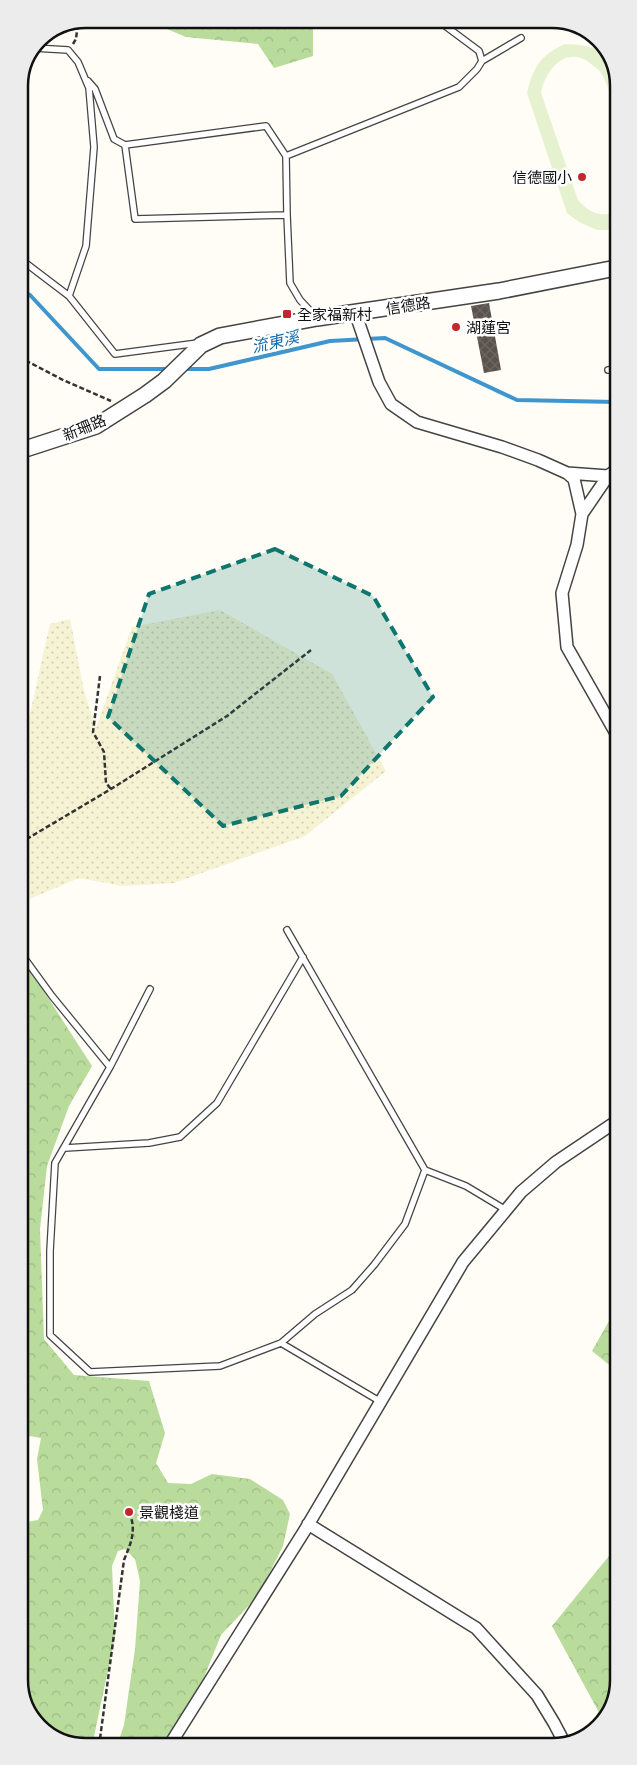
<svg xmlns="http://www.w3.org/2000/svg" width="637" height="1765" viewBox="0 0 637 1765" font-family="'Playfair Display','Noto Sans TC',serif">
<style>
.farmland{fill:url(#farmland-dots)}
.forest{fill:url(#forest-crowns)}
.pitch{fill:#e6f2cf}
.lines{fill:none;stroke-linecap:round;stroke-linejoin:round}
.stream{stroke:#3f96cf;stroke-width:4}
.building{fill:url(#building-cross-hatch)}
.service-casing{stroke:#444;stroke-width:8}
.minor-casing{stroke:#444;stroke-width:14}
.tertiary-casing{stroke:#444;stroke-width:18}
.path{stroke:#333;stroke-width:2.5;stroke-dasharray:5 2.5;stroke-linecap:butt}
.service{stroke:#fff;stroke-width:5.5}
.minor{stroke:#fff;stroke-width:11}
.tertiary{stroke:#fff;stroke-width:15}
.marked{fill:#0f766e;fill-opacity:0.2;stroke:#0f766e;stroke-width:4;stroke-dasharray:10 6;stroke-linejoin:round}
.poi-dot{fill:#c4262e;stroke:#fff;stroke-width:2}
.labels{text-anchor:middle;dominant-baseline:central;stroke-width:5;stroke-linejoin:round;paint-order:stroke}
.poi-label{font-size:15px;fill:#111;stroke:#fff;text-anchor:start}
.street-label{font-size:15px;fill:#111;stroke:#fff}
.water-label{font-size:16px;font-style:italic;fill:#1768a6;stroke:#fff}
.rim{fill:none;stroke:#111;stroke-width:2.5}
</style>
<defs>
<pattern id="farmland-dots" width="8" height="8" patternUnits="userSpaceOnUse" patternTransform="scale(1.25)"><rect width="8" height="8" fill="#f6f3d4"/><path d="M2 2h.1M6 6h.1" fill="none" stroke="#d2cfb5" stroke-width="1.8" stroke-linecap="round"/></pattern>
<pattern id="forest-crowns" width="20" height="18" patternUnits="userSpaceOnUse" patternTransform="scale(1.25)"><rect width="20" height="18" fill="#b9dc9c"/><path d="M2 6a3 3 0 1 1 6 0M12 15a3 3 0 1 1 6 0" fill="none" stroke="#9ebc85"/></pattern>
<pattern id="building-cross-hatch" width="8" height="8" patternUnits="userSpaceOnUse" patternTransform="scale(1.25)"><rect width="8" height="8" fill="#5a524d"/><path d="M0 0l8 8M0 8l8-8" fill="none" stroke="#6d6662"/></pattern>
</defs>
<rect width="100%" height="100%" fill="#fffdf5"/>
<path class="farmland" d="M220 610 332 674 386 771 305 836 174 883 123 886 79 878 20 903V728L27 727 50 624 70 619 84 691 96 728 132 627Z"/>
<path class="forest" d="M149 19H313V56L274 68 258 44 186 37 150 22Z
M20 960 27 965 92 1066 69 1106 47 1166 40 1229 44 1339 74 1375 149 1381 165 1433 156 1463 168 1483 191 1484 212 1474 250 1479 283 1500 290 1514 283 1546 258 1596 221 1635 191 1710 168 1746H117L124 1725 135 1649 140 1581 135 1559 125 1549 118 1551 112 1566 115 1637 92 1746H81L45 1732 21 1697V1523L38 1520 43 1510 37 1459 41 1438 30 1436 21 1443Z
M618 1305V1372L592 1351Z
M618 1528V1680L605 1718H602L552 1626 609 1556Z"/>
<path class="pitch" d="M565 44C581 44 593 47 607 54L616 76V114C612 102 608 83 601 73 599 69 593 66 590 63 566 45 545 70 541 93L578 200C589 212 600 218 616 212V227L609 230H597L579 222 567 213 527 93C533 68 540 55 565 44Z"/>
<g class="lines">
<path class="stream" d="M19 292 30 295 99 369H169
M184 369H209L330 341 385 338 517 400 616 402"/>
</g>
<path class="building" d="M489 303 501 370 484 373 471 306Z"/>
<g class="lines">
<defs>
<path id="service" d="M34 48 68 50 78 62 89 88 94 147 86 246 69 296
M482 61 521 38
M88 81 95 89 114 139 125 145 266 126 286 156
M125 145 135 219 287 215
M19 258 69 296 115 354 198 343
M315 316 300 300 290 283 287 215 286 156 459 87 477 69 482 61 479 51 436 19
M608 370 616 369
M287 930 425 1170
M20 952 52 996 110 1067
M150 989 110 1067 55 1163 50 1251V1335L90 1372 220 1366 281 1343 315 1314 352 1290 374 1265 405 1224 425 1170 466 1186 506 1210
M65 1148 149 1143 180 1137 217 1103 303 957
M281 1343 381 1402"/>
<path id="minor" d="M355 312 379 382 391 404 417 422 502 447 538 460 567 473 574 479 582 514 577 545 562 593 567 647 617 735
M567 473 608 476
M582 514 608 476 616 470
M308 1524 476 1628 537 1695 554 1723 565 1744
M169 1746 305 1530 463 1262 521 1192 556 1162 617 1121"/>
<path id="tertiary" d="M19 451 96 426 145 395 164 381 201 345 220 336 317 318 499 291 616 268"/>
</defs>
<use href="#service" class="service-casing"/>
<use href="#minor" class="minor-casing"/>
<use href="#tertiary" class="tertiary-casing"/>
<path class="path" d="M73 44 76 39 78 22
M19 357 63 380 111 401
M100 676 93 732 104 752 106 783 111 789
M20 843 111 789 227 716 311 650
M99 1746 124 1560C131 1543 137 1530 129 1512"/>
<use href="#service" class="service"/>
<use href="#minor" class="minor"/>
<use href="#tertiary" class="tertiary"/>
</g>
<path class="marked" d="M275 549 373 596 433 697 341 796 223 826 108 717 149 594Z"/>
<g class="poi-dot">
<circle cx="582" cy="177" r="5"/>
<rect x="282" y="309" width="10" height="10" rx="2.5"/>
<circle cx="456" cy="327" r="5"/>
<circle cx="129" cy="1512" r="5"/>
</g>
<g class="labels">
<g class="poi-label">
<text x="572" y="177" text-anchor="end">信德國小</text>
<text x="297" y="314">全家福新村</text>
<text x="466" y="327">湖蓮宮</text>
<text x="139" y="1512">景觀棧道</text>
</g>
<g class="street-label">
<text transform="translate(408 305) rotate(-9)">信德路</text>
<text transform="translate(84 427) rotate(-22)">新珊路</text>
</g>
<g class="water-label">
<text transform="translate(275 341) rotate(-13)">流東溪</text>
</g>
</g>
<path d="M0 0H637V1765H0ZM86 28H552A58 58 0 0 1 610 86V1680A58 58 0 0 1 552 1738H86A58 58 0 0 1 28 1680V86A58 58 0 0 1 86 28Z" fill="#ececec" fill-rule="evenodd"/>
<path class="rim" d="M86 28H552A58 58 0 0 1 610 86V1680A58 58 0 0 1 552 1738H86A58 58 0 0 1 28 1680V86A58 58 0 0 1 86 28Z"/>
</svg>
